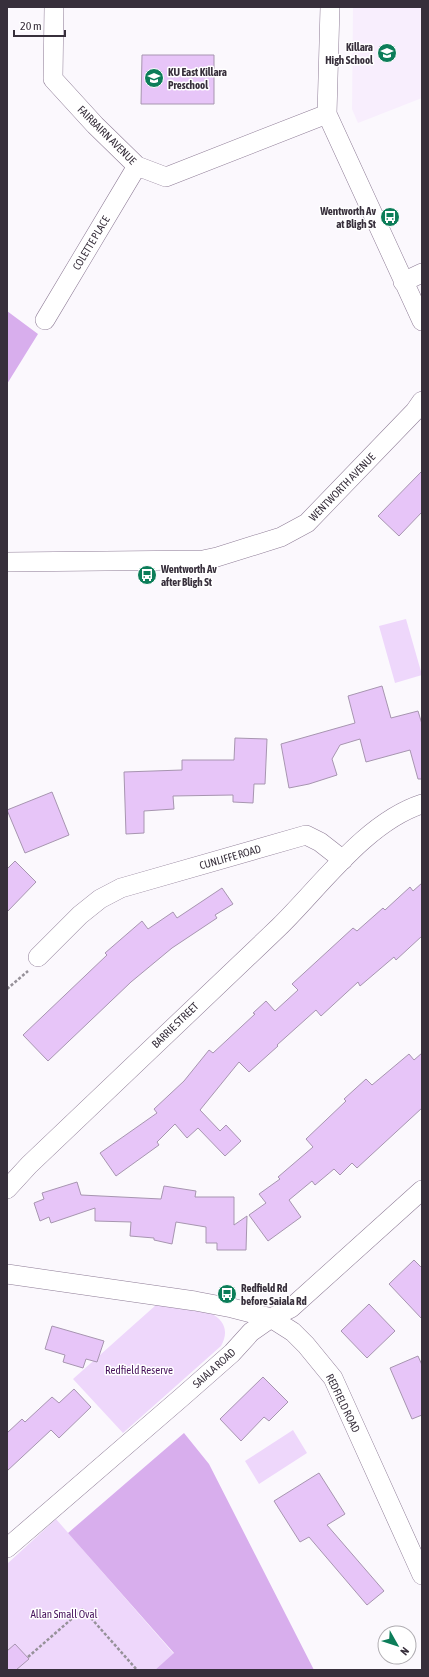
<svg xmlns="http://www.w3.org/2000/svg" width="429" height="1677" viewBox="0 0 429 1677" font-family="'Asap Condensed',sans-serif">
<style>
.built{fill:#f8eefd}
.green{fill:#eed7fb}
.forest{fill:#d8aeed}
.building{fill:#e7c5f8;stroke:#a795b0}
.lines{fill:none;stroke-linecap:round;stroke-linejoin:round}
.minor-casing{stroke:#8e7c96;stroke-width:20}
.path{stroke:#969199;stroke-width:2.5;stroke-dasharray:3 2;stroke-linecap:butt}
.minor{stroke:#fff;stroke-width:19}
.labels{text-anchor:middle;dominant-baseline:central;stroke-width:3;stroke-linejoin:round;paint-order:stroke}
.poi-label{font-size:11px;font-weight:bold;fill:#372f3b;stroke:#fff;text-anchor:start}
.street-label{font-size:11px;fill:#372f3b;stroke:#fff}
.park-label{font-size:11px;fill:#48145d;stroke:#fff}
</style>
<rect width="100%" height="100%" fill="#fbf8fd"/>
<path class="built" d="M353 7H422V98L358 123 352 109Z"/>
<path class="green" d="M406 619 422 675 395 683 379 626Z
M156 1305 210 1313C225 1320 229 1332 221 1346L123 1433 73 1379Z
M293 1430 307 1453 259 1484 245 1461Z
M56 1519 174 1654 155 1670H7V1564Z"/>
<path class="forest" d="M7 311 38 334 7 384Z
M184 1433 209 1464 314 1670H155L174 1653 68 1533Z"/>
<path class="building" d="M142 55H214V104H141Z
M422 471V512L399 536 378 516Z
M382 686 391 718 418 711 422 724V779H418L410 750 366 762 360 739 340 745 332 759 337 775 309 784 289 788 281 744 355 723 348 696Z
M235 738 267 739 265 784H254L253 803 233 802V795L173 796 174 809 144 811V833L126 834 124 772 182 770V760H234Z
M52 792 69 835 25 853 7 810Z
M15 861 36 882 7 912V869Z
M422 883V936L396 960 394 957 360 986 358 982 321 1016 316 1010 277 1045 278 1046 249 1072 239 1062 200 1110 220 1131 226 1125 241 1141 225 1156 198 1128 187 1138 175 1124 157 1142 159 1145 116 1176 100 1153 157 1113 154 1109 184 1081 209 1050 213 1053 255 1014 253 1013 266 1001 275 1011 298 990 292 984 353 928 357 931 383 908 385 910 410 887 413 891Z
M222 888 233 904 215 915 217 918 172 948 131 982 48 1061 23 1035 107 955 105 953 142 921 148 929 173 912 177 918Z
M422 1053V1108L357 1168 352 1163 340 1175 334 1169 315 1185 312 1181 289 1200 301 1217 268 1241 249 1215 266 1203 259 1194 280 1179 278 1177 313 1147 306 1139 346 1101 344 1099 366 1079 372 1085 409 1054 414 1060Z
M77 1182 81 1195 161 1199 164 1186 196 1191 195 1197H234V1225L247 1216 246 1250H217V1243H206V1227L176 1222 172 1244 154 1240V1238L130 1236 131 1222 95 1221V1208L51 1223 49 1217 40 1221 34 1203 44 1199 42 1193Z
M414 1260 422 1268V1319L389 1284Z
M369 1304 395 1331 367 1358 341 1331Z
M52 1326 104 1341 97 1362 86 1359 83 1368 63 1362 65 1355 45 1349Z
M418 1356 422 1365V1415L412 1419 390 1368Z
M263 1377 288 1402 269 1421 264 1417 241 1441 220 1419Z
M74 1389 91 1407 59 1438 51 1430 7 1471V1433L22 1419 25 1422 52 1397 59 1403Z
M319 1473 345 1514 327 1525 384 1591 367 1605 309 1537 300 1542 274 1501Z
M15 1644 29 1659 16 1670H7V1651Z"/>
<g class="lines">
<defs>
<path id="minor" d="M54 7 53 79 95 125 137 166 166 177 327 114
M330 7 327 114 422 321
M403 282 422 273
M45 320 137 166
M7 562 203 560 217 557 281 537 307 523 415 411 422 401
M38 957 80 915 100 899 121 888 306 835 320 842 343 860
M7 1189 29 1165C112 1086 196 1007 279 927 320 887 366 822 422 804
M7 1274 195 1301 232 1308 271 1318 293 1332 306 1345 333 1378 422 1575
M7 1548 182 1397 232 1353 251 1332 271 1318 291 1308 422 1190"/>
</defs>
<use href="#minor" class="minor-casing"/>
<path class="path" d="M7 989 28 971
M28 1657 83 1609 137 1670"/>
<use href="#minor" class="minor"/>
</g>
<defs>
<symbol id="school-disc" viewBox="-11 -11 22 22"><circle r="9.5" fill="#0c7d59" stroke="#fff"/><path d="M0-5L7-2L0 1L-7-2ZM-4 1L0 2.5L4 1V4Q0 6-4 4Z" fill="#fff"/></symbol>
<symbol id="bus-disc" viewBox="-11 -11 22 22"><circle r="9.5" fill="#0c7d59" stroke="#fff"/><path d="M-5-6H5V4H4V6H2V4H-2V6H-4V4H-5ZM-3.5-4V0h7V-4ZM-3.5 1.2v1.5H-2V1.2ZM2 1.2v1.5H3.5V1.2Z" fill="#fff"/></symbol>
</defs>
<g fill-rule="evenodd">
<use href="#school-disc" x="376" y="42" width="22" height="22"/>
<use href="#school-disc" x="143" y="67" width="22" height="22"/>
<use href="#bus-disc" x="379" y="206" width="22" height="22"/>
<use href="#bus-disc" x="136" y="564" width="22" height="22"/>
<use href="#bus-disc" x="216" y="1283" width="22" height="22"/>
</g>
<g class="labels">
<g class="poi-label">
<text x="373" y="47" text-anchor="end">Killara<tspan x="373" dy="13">High School</tspan></text>
<text x="168" y="72">KU East Killara<tspan x="168" dy="13">Preschool</tspan></text>
<text x="376" y="211" text-anchor="end">Wentworth Av<tspan x="376" dy="13">at Bligh St</tspan></text>
<text x="161" y="569">Wentworth Av<tspan x="161" dy="13">after Bligh St</tspan></text>
<text x="241" y="1288">Redfield Rd<tspan x="241" dy="13">before Saiala Rd</tspan></text>
</g>
<g class="street-label">
<text transform="translate(107 135) rotate(45)">FAIRBAIRN AVENUE</text>
<text transform="translate(91 243) rotate(-59)">COLETTE PLACE</text>
<text transform="translate(342 487) rotate(-46)">WENTWORTH AVENUE</text>
<text transform="translate(230 857) rotate(-16)">CUNLIFFE ROAD</text>
<text transform="translate(175 1025) rotate(-44)">BARRIE STREET</text>
<text transform="translate(214 1368) rotate(-42)">SAIALA ROAD</text>
<text transform="translate(343 1403) rotate(64)">REDFIELD ROAD</text>
</g>
<g class="park-label">
<text x="139" y="1370">Redfield Reserve</text>
<text x="64" y="1614">Allan Small Oval</text>
</g>
</g>
<rect width="429" height="1677" fill="none" stroke="#372f3b" stroke-width="16"/>
<g transform="translate(397 1645) rotate(129)"><circle r="19" fill="#ffffff" stroke="#afacb1"/>
<path d="M0-3L7 15L0 10L-7 15Z" fill="#0c7d59"/>
<text y="-6" font-size="11" font-weight="bold" text-anchor="middle" fill="#372f3b">N</text>
</g>
<path d="M14 30v6h51v-6" fill="none" stroke="#372f3b" stroke-width="2"/>
<text x="20" y="30" font-size="12" fill="#372f3b" stroke="#ffffff" stroke-width="3" paint-order="stroke">20 m</text>
</svg>
